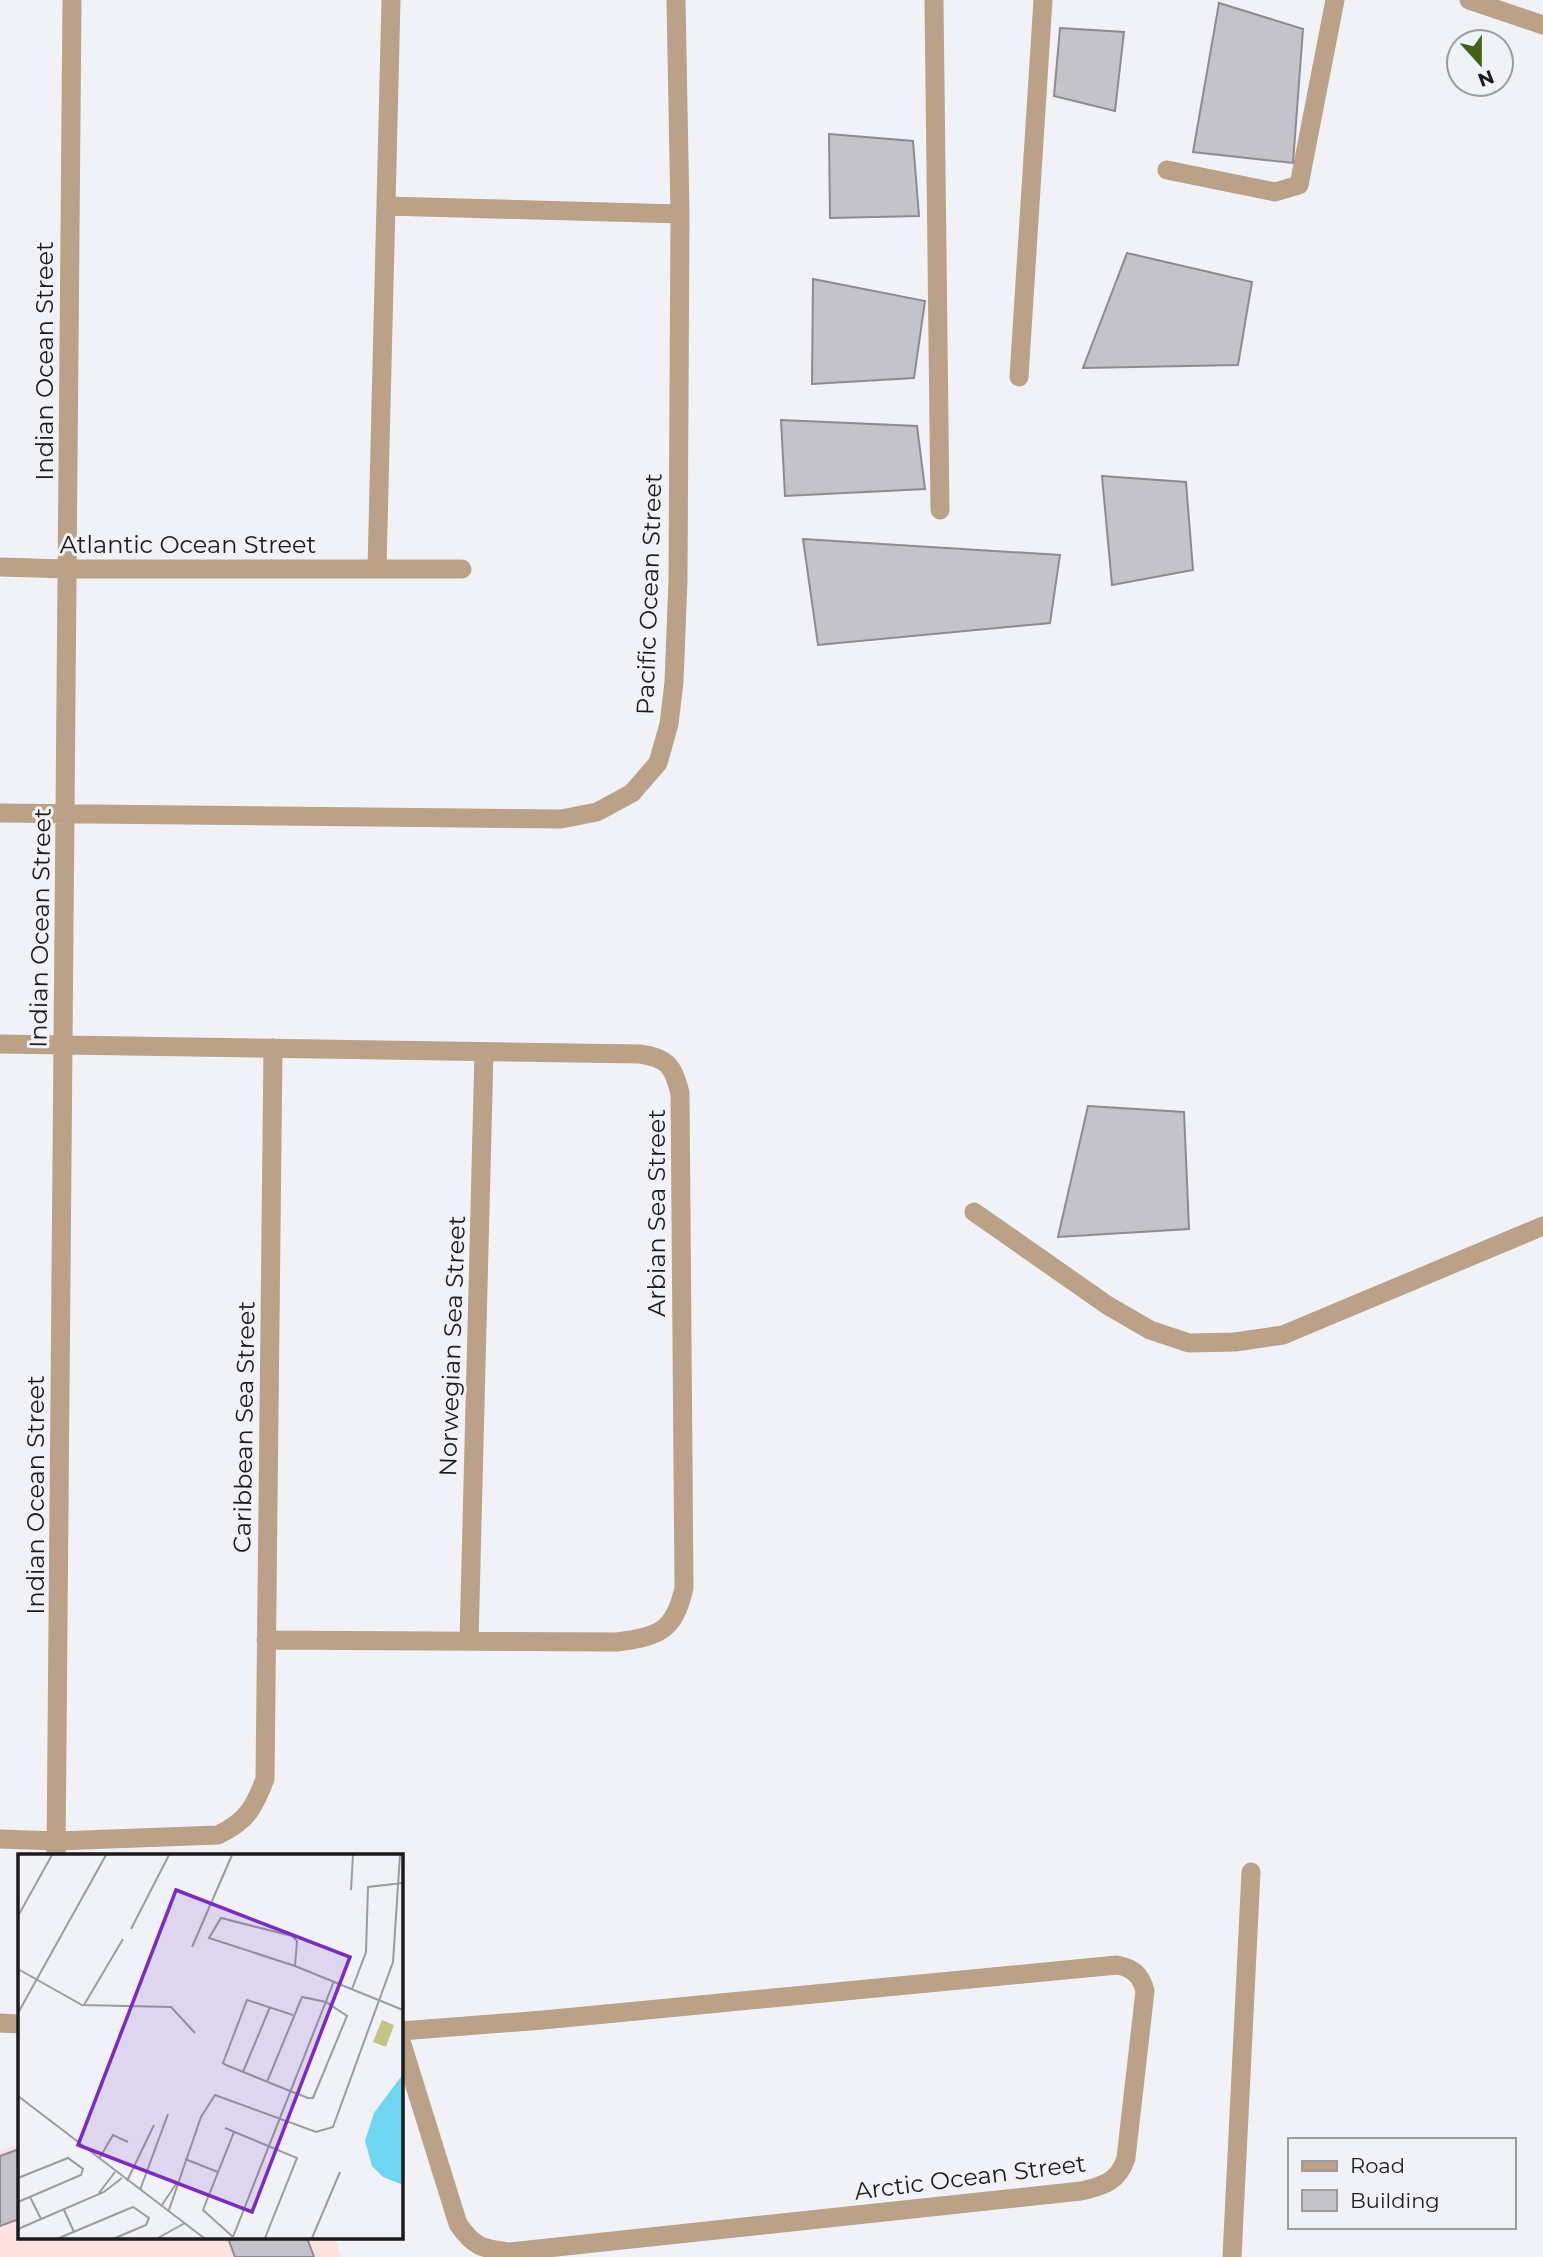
<svg xmlns="http://www.w3.org/2000/svg" width="1543" height="2257" viewBox="0 0 1543 2257" font-family="Montserrat,sans-serif">
<style>
.education{fill:#fce1e1}
.building{fill:#c3c3c9;stroke:#8b8b91;stroke-width:2}
.lines{fill:none;stroke-linecap:round;stroke-linejoin:round}
.minor{stroke:#baa187;stroke-width:19}
.labels{text-anchor:middle;dominant-baseline:central;stroke-width:6;stroke-linejoin:round;paint-order:stroke}
.street-label{font-size:24px;fill:#1b1b1d;stroke:#f0f2f8}
.inset-road{fill:none;stroke:#9b9ca0;stroke-width:2}
.view{fill:#7b2cbf;fill-opacity:0.15;stroke:#7b2cbf;stroke-width:3.5}
.inset-edge{fill:none;stroke:#1b1b1d;stroke-width:3.5}
</style>
<rect width="100%" height="100%" fill="#f0f2f8"/>
<path class="education" d="M19 2143V2238H334L341 2257H0V2151Z"/>
<path class="building" d="M1219 3 1303 29 1293 163 1193 152Z
M1060 28 1124 32 1115 111 1054 96Z
M829 134 913 141 919 216 830 218Z
M1127 253 1252 282 1238 365 1083 368Z
M813 279 925 301 914 378 812 384Z
M781 420 917 426 925 489 785 496Z
M1102 476 1186 482 1193 570 1112 585Z
M803 539 1060 555 1050 623 818 645Z
M1088 1106 1184 1112 1189 1229 1058 1237Z
M19 2149V2219L0 2226V2156Z
M228 2238H307L314 2257H235Z"/>
<g class="lines">
<path class="minor" d="M934 0 940 510
M1469 0 1543 25
M1167 170 1275 192 1299 185 1335 0
M386 206 680 214
M1019 377 1043 0
M0 567 67 569H462
M377 569 391 0
M0 813 561 819 597 812 632 793 658 763 669 724 674 682 678 580 680 214 676 0
M0 1044 640 1054C668 1058 673 1066 680 1093L684 1588C674 1632 659 1636 617 1642L266 1640
M974 1212 1107 1305 1150 1330 1189 1343 1235 1342 1283 1335 1543 1226
M469 1641 484 1052
M0 1839 57 1841 218 1835C247 1821 254 1808 265 1779L273 1048
M56 1856 72 0
M0 2023 19 2024
M401 2031 543 2020 1117 1965C1133 1968 1141 1975 1145 1991L1126 2158C1119 2181 1104 2186 1081 2191L510 2252C482 2249 474 2247 458 2224L401 2041
M1232 2257 1251 1872"/>
</g>
<g class="labels">
<g class="street-label">
<text transform="translate(44 361) rotate(-90)">Indian Ocean Street</text>
<text x="188" y="544">Atlantic Ocean Street</text>
<text transform="translate(649 594) rotate(-88)">Pacific Ocean Street</text>
<text transform="translate(40 928) rotate(-89)">Indian Ocean Street</text>
<text transform="translate(656 1213) rotate(-90)">Arbian Sea Street</text>
<text transform="translate(452 1346) rotate(-88)">Norwegian Sea Street</text>
<text transform="translate(244 1427) rotate(-89)">Caribbean Sea Street</text>
<text transform="translate(35 1495) rotate(-90)">Indian Ocean Street</text>
<text transform="translate(970 2177) rotate(-7)">Arctic Ocean Street</text>
</g>
</g>
<g transform="translate(18 1854)">
<rect width="385" height="385" fill="#f0f2f8"/>
<path d="M364 166 376 171 368 193 355 188Z" fill="#c3c682"/>
<path d="M385 220V331L365 323 354 312 347 287 356 259Z" fill="#6ed6f0"/>
<path class="inset-road" d="M333 36 335 1M0 62 34 1M113 75 151 1M174 93 214 1M277 112 279 87 274 82 203 64 191 84 277 112 385 156M0 115 64 151 153 153 177 179M334 135 348 98 350 33 385 29M66 151 105 85M0 159 88 1M225 218 252 153M249 228 284 143 308 148 329 162 295 244H290L272 237 208 211 205 209 229 146 275 161M0 242 186 384M207 274 279 304 247 384M81 305 95 281 110 288M167 305 200 318M0 324 50 304 65 315 63 321 0 348M109 327 136 271M122 336 150 260M81 339 97 318M12 343 23 365M144 351 158 330M46 356 56 378M151 356 183 263 197 241 298 278 315 273 375 108 382 1M0 375 86 338 104 324M215 383 316 127M215 383 185 356 216 278M41 384 115 353 131 364 128 371 97 384M140 384 167 369M294 384 322 318"/>
<path class="view" d="M158 36 332 103 234 358 60 291Z"/>
<rect width="385" height="385" class="inset-edge"/>
</g>
<rect x="1288" y="2138" width="228" height="91" fill="#f0f2f8" stroke="#9b9ca0" stroke-width="2"/>
<rect x="1302" y="2161" width="35" height="10" fill="#baa187" stroke="#9b9ca0" stroke-width="2"/>
<text x="1350" y="2173" font-size="21" fill="#1b1b1d">Road</text>
<rect x="1302" y="2190" width="35" height="21" fill="#c3c3c9" stroke="#9b9ca0" stroke-width="2"/>
<text x="1350" y="2208" font-size="21" fill="#1b1b1d">Building</text>
<g transform="translate(1480 63) rotate(159)"><circle r="33" fill="#f0f2f8" stroke="#9b9ca0" stroke-width="2"/>
<path d="M0-5L12 26L0 18L-12 26Z" fill="#436216"/>
<text y="-10" font-size="19" font-weight="bold" text-anchor="middle" fill="#1b1b1d">N</text>
</g>
</svg>
